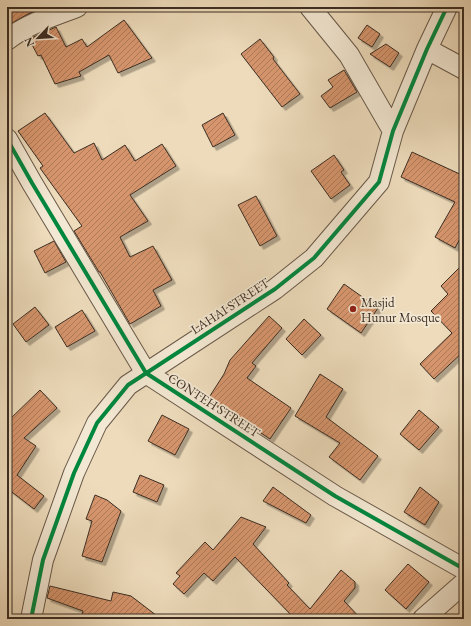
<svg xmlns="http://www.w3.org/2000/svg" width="471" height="626" viewBox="0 0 471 626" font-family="'EB Garamond',serif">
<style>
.building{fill:url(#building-hatch);stroke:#3c2e23;filter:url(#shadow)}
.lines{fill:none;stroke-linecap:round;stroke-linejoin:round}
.minor-casing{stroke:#685949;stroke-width:22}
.minor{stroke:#f3e8d3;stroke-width:20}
.cycleway-casing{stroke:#f3e8d3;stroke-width:6}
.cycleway{stroke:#00873e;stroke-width:4}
.poi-dot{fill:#8f2418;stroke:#f3e8d3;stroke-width:1.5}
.labels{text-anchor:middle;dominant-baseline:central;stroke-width:3.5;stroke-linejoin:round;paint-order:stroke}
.poi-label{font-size:13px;fill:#3c2e23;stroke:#f3e8d3;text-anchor:start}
.street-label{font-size:13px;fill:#3c2e23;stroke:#f3e8d3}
</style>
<defs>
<pattern id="building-hatch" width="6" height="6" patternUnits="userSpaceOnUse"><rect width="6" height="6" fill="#d6956d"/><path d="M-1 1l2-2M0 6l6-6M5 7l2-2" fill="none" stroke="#af7a59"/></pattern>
<filter id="shadow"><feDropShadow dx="3.5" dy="3.5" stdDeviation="0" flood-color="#0004"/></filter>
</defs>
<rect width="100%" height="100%" fill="#eddbbb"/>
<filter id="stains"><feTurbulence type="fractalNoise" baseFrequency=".005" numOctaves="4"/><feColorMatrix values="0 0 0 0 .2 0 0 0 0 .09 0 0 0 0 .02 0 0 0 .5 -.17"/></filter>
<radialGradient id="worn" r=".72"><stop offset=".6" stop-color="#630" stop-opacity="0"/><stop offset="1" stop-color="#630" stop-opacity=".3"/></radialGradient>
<path class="building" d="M7 7H44L26 15 7 26Z
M124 20 152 58 118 73 109 55 79 72 81 76 55 84 41 55 38 56 29 39 56 27 66 47 82 39 87 47Z
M367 25 380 34 372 47 358 38Z
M260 39 274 57 273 59 300 94 282 107 241 54Z
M386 44 399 53 390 67 370 54Z
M344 70 357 92 330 108 321 96 333 87 328 80Z
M45 113 74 153 94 143 102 160 125 145 135 161 162 144 176 166 130 195 148 221 120 237 130 257 153 246 172 280 153 290 161 306 130 324 100 272H99L74 231 82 226 40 168 43 166 18 131Z
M223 113 235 135 213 147 202 125Z
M412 152 464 176V231L455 248 435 237 455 202 401 177Z
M334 155 344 170 341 172 350 185 331 199 311 171Z
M256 196 277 236 260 246 238 205Z
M54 241 66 262 45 273 34 251Z
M464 263V351L434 379 420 364 452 333 431 311 448 294 441 286Z
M344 284 378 308 361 333 327 309Z
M35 307 49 325 26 342 13 324Z
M82 310 95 331 67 347 55 327Z
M269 316 282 328 252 363 256 366 247 378 291 408 270 439 227 410 226 412 208 399 224 374 230 360Z
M304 319 321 335 302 355 286 339Z
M320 374 343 389 326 417 378 456 360 480 329 457 340 443 295 416Z
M40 390 57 408 24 438 36 446 17 475 44 496 34 509 8 489 7 490V422Z
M419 410 439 427 419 450 400 434Z
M162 415 189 429 175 455 148 441Z
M140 475 164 485 157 502 133 492Z
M273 487 311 515 306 523 263 501Z
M420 487 439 502 425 525 404 512Z
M95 495 107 500 121 511 102 562 82 556 92 521 86 519Z
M241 517 266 527 253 544 289 583 287 585 310 609 341 570 355 582V588L344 601 361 619H295L235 557 213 581 204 573 184 594 173 584 180 576 176 573 205 542 213 550Z
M408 564 429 582 406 609 385 590Z
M50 586 111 601 113 592 131 596 161 619H81L83 611 47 598Z"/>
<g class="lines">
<defs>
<path id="minor" d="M310 7 349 55 393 131
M7 40C27 24 53 16 77 7
M427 49 464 69
M7 139 32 183 146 373 335 496 464 569
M31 619 43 560 74 473 97 423 128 385 275 289 314 258 379 182 393 131 427 49 447 7
M423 619 464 583"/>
</defs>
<use href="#minor" class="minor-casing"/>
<use href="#minor" class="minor"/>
<defs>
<path id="cycleway" d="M7 139 32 183 146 373 335 496 464 569
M31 619 43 560 74 473 97 423 128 385 275 289 314 258 379 182 393 131 427 49 447 7"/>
</defs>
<use href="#cycleway" class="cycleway-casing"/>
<use href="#cycleway" class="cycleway"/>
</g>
<circle class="poi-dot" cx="353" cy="309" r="4"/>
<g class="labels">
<g class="poi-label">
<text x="361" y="302">Masjid<tspan x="361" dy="15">Hunur Mosque</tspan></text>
</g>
<g class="street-label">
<text transform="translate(230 306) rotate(-33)">LAHAI STREET</text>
<text transform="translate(214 405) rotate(33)">CONTEH STREET</text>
</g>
</g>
<rect width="471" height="626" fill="none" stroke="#eddbbb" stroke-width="24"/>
<rect x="8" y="8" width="455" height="610" fill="none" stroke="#3c2e23" stroke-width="2"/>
<rect x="12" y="12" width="447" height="602" fill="none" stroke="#3c2e23"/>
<g transform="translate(38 38) rotate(245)" stroke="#f3e8d3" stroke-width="3" paint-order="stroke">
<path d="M0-3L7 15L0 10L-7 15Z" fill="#3c2e23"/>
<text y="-6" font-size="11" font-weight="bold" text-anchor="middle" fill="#3c2e23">N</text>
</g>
<rect width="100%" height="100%" filter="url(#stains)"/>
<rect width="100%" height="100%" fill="url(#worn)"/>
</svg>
